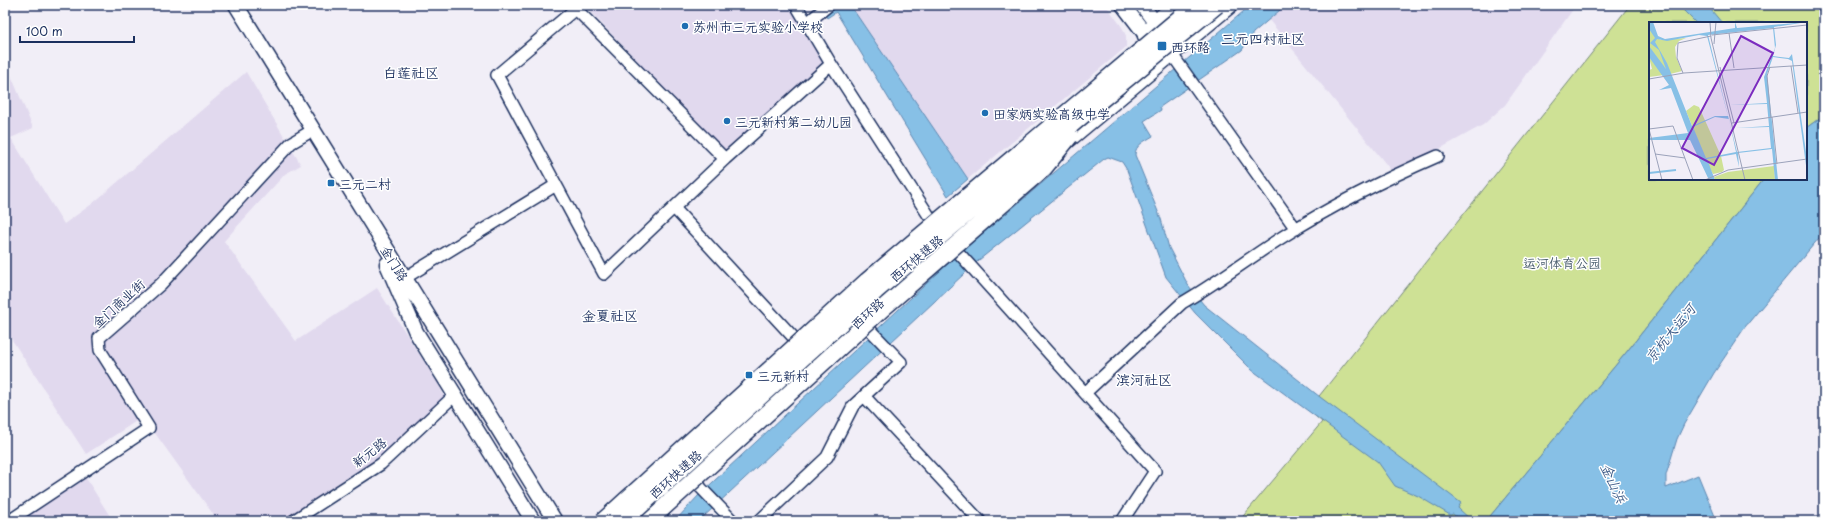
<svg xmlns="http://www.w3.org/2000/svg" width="1829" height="526" viewBox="0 0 1829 526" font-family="'Playpen Sans','LXGW WenKai TC',sans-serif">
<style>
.built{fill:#e1d9ee}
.green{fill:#cee195;stroke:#74887a}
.water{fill:#87c0e6;stroke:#5c86b0}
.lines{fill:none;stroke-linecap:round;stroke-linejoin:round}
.canal{stroke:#87c0e6;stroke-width:8}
.minor-casing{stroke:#1b2f5e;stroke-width:14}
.major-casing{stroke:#1b2f5e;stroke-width:17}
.highway-casing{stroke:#1b2f5e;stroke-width:19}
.minor{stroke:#fff;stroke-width:11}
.major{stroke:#fff;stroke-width:14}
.highway{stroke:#fff;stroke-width:16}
.highway-bridge-casing{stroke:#1b2f5e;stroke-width:19;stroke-linecap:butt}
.highway-bridge{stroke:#fff;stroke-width:16}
.poi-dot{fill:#1f6fb2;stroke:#fff;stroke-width:1.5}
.labels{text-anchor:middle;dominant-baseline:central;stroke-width:3;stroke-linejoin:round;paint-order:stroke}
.poi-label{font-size:13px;fill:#1b2f5e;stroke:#fff;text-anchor:start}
.street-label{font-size:13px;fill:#1b2f5e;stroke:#fff}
.park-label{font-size:13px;fill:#485c6c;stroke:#fff}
.neighbourhood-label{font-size:14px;fill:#1b2f5e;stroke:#fff}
.water-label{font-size:14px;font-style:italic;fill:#3b5a87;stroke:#fff}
.inset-river{fill:none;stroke:#87c0e6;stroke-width:2}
.inset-road{fill:none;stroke:#9ba2ba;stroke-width:1}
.view{fill:#7b2cbf;fill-opacity:0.15;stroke:#7b2cbf;stroke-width:2}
.inset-edge{fill:none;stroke:#1b2f5e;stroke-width:2}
</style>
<rect width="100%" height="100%" fill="#f1eef7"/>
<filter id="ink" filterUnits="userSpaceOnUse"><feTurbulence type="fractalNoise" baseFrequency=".025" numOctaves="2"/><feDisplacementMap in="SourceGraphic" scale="8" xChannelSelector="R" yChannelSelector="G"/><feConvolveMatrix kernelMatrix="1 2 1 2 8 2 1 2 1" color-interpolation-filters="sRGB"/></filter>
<g filter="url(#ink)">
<path class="built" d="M590 5H789L825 57 822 65 723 151 586 7Z
M850 5H1106L1122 27 1126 36V47L968 179Z
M1286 5H1576L1505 105 1483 125 1394 174 1269 20Z
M5 61 33 128 11 138 64 224 92 204 246 72 301 165 285 174 224 241 296 341 377 288 439 385 446 401 411 437 355 472 282 521H218L152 429 147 414 86 454 5 329Z
M84 475 113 521H15Z"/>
<path class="green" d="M1630 5H1824V115L1806 128V23H1650V179H1764L1625 354 1486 521H1239L1322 422 1308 410Z"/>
<path class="water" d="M819 5H850L968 179 948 196 836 12 827 18Z
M1251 5H1286L1253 33 1242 50 1160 107 1161 110 1144 121 1153 136C1145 141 1135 145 1135 155L1161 219 1169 248 1188 285 1204 305 1320 397 1461 503 1458 508 1472 521H1461L1453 514 1450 515 1418 496 1395 486 1378 462 1252 370 1195 313 1166 277 1127 170 1122 162 1108 157 1104 159 979 260 699 521H675L699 495 954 258Z
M1678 5H1707L1722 23H1696Z
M1824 115V232L1745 327 1714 373 1684 424 1677 439 1666 475V488L1698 475 1717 521H1486L1625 354 1764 179H1806V128Z"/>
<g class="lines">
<path class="canal" d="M1246 6 1248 8"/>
<defs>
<path id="minor" d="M572 5 725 159
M580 5 497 75 604 274 725 159 831 64
M796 5 831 64 931 219 957 251 1155 471 1122 521
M807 23 829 5
M1171 53 1296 229
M674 208 795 339
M408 276 556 185
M1085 393 1182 303C1217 283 1249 258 1284 236 1333 205 1385 179 1438 156
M864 396 980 521
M691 473 701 488 733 521
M9 521 149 428 100 350 99 338 161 284 291 143 313 130
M293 521 381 464 455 395
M759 521 827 457 853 406 901 362 872 332 863 316 852 303"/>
<path id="major" d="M236 5 555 521
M1123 5 1152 43
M1142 5 1162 32
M1064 144 1231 5
M387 264 416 332 533 521
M638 521 656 505"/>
<path id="highway" d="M1146 36 1155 23 1177 5
M649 521 663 508"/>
</defs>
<use href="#minor" class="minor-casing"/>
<use href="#major" class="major-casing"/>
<use href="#highway" class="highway-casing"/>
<use href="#minor" class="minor"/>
<use href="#major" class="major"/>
<use href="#highway" class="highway"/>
<defs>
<path id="highway-bridge" d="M663 508 882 309 1044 168 1070 136
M603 521 867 281 1195 5
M624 521 876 291 1095 105 1217 5"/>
</defs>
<use href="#highway-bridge" class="highway-bridge-casing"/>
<use href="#highway-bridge" class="highway-bridge"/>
</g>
</g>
<g class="poi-dot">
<circle cx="685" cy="26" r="4"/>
<rect x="1157" y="41" width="10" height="10" rx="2"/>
<circle cx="985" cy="113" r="4"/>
<circle cx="727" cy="121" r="4"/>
<rect x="327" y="179" width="8" height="8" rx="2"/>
<rect x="745" y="371" width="8" height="8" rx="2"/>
</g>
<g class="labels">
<g class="poi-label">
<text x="693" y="26">苏州市三元实验小学校</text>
<text x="1171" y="46">西环路</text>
<text x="993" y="113">田家炳实验高级中学</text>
<text x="735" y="121">三元新村第二幼儿园</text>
<text x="339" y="183">三元二村</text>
<text x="757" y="375">三元新村</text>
</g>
<g class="street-label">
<text transform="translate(916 258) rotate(-40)">西环快速路</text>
<text transform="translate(395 263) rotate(58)">金门路</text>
<text transform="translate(118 303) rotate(-42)">金门商业街</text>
<text transform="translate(867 313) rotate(-42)">西环路</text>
<text transform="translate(369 452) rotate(-38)">新元路</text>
<text transform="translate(675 474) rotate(-42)">西环快速路</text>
</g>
<g class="park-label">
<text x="1562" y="262">运河体育公园</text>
</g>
<g class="neighbourhood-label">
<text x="1263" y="38">三元四村社区</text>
<text x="411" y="72">白莲社区</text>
<text x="610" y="315">金夏社区</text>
<text x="1144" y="379">滨河社区</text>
</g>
<g class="water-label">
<text transform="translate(1670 333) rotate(-51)">京杭大运河</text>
<text transform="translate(1614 483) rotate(65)">金山浜</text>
</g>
</g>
<g transform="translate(1649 22)">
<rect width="158" height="158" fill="#f1eef7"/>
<path d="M1 6 6 15 12 18 37 16 30 19 26 25 27 35 33 49 21 52 5 34 0 24ZM0 35 12 49 15 53 0 55V48L3 47ZM45 83 50 85 72 134 75 148 73 150 64 152 59 143 37 89ZM125 144 126 158H66L65 155 79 150Z" fill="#cee195"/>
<path d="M0 0H4L9 14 16 17 86 6V0L88 6 158 0 125 5 127 23 124 34 140 36 143 32 157 130 158 151 143 39 139 37 124 35 118 52 129 158H126L123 127 89 131 90 145 87 132 58 137 66 158H60L41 118H0V116L39 111 22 66 10 68 20 63 0 35V24L17 47 10 28 1 21 6 16 0 7ZM124 6 126 26 115 55 118 81 81 83 118 82 120 104 87 106 120 105 122 126 88 130 59 13ZM50 13 58 14 79 94H66L43 104 18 41 6 20 8 17 18 19ZM66 95 80 97 87 130 57 136 44 105Z" fill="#87c0e6" fill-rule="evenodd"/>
<path class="inset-river" d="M0 151 27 148"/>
<path class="inset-road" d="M61 0 62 16 96 158M80 11 85 46M63 13 158 3M65 22 67 0M142 44 149 91M71 45 85 101M121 45 118 54 122 96M34 51 28 36 29 21 62 14M0 57 35 51 158 43M123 95 128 142M83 101 158 90M0 107 24 104 44 158M0 107 13 158M6 132 36 136M56 158 79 148 158 137"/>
<path class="view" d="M92 14 124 31 65 143 33 126Z"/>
<rect width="158" height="158" class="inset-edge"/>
</g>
<rect width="1829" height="526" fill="none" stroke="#fff" stroke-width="20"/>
<rect x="10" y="10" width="1809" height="506" fill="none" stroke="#1b2f5e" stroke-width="1.5" filter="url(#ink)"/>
<path d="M20 36v6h114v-6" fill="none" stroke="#1b2f5e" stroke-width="2"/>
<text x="26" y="36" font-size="12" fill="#1b2f5e" stroke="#ffffff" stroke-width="3" paint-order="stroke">100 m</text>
</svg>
